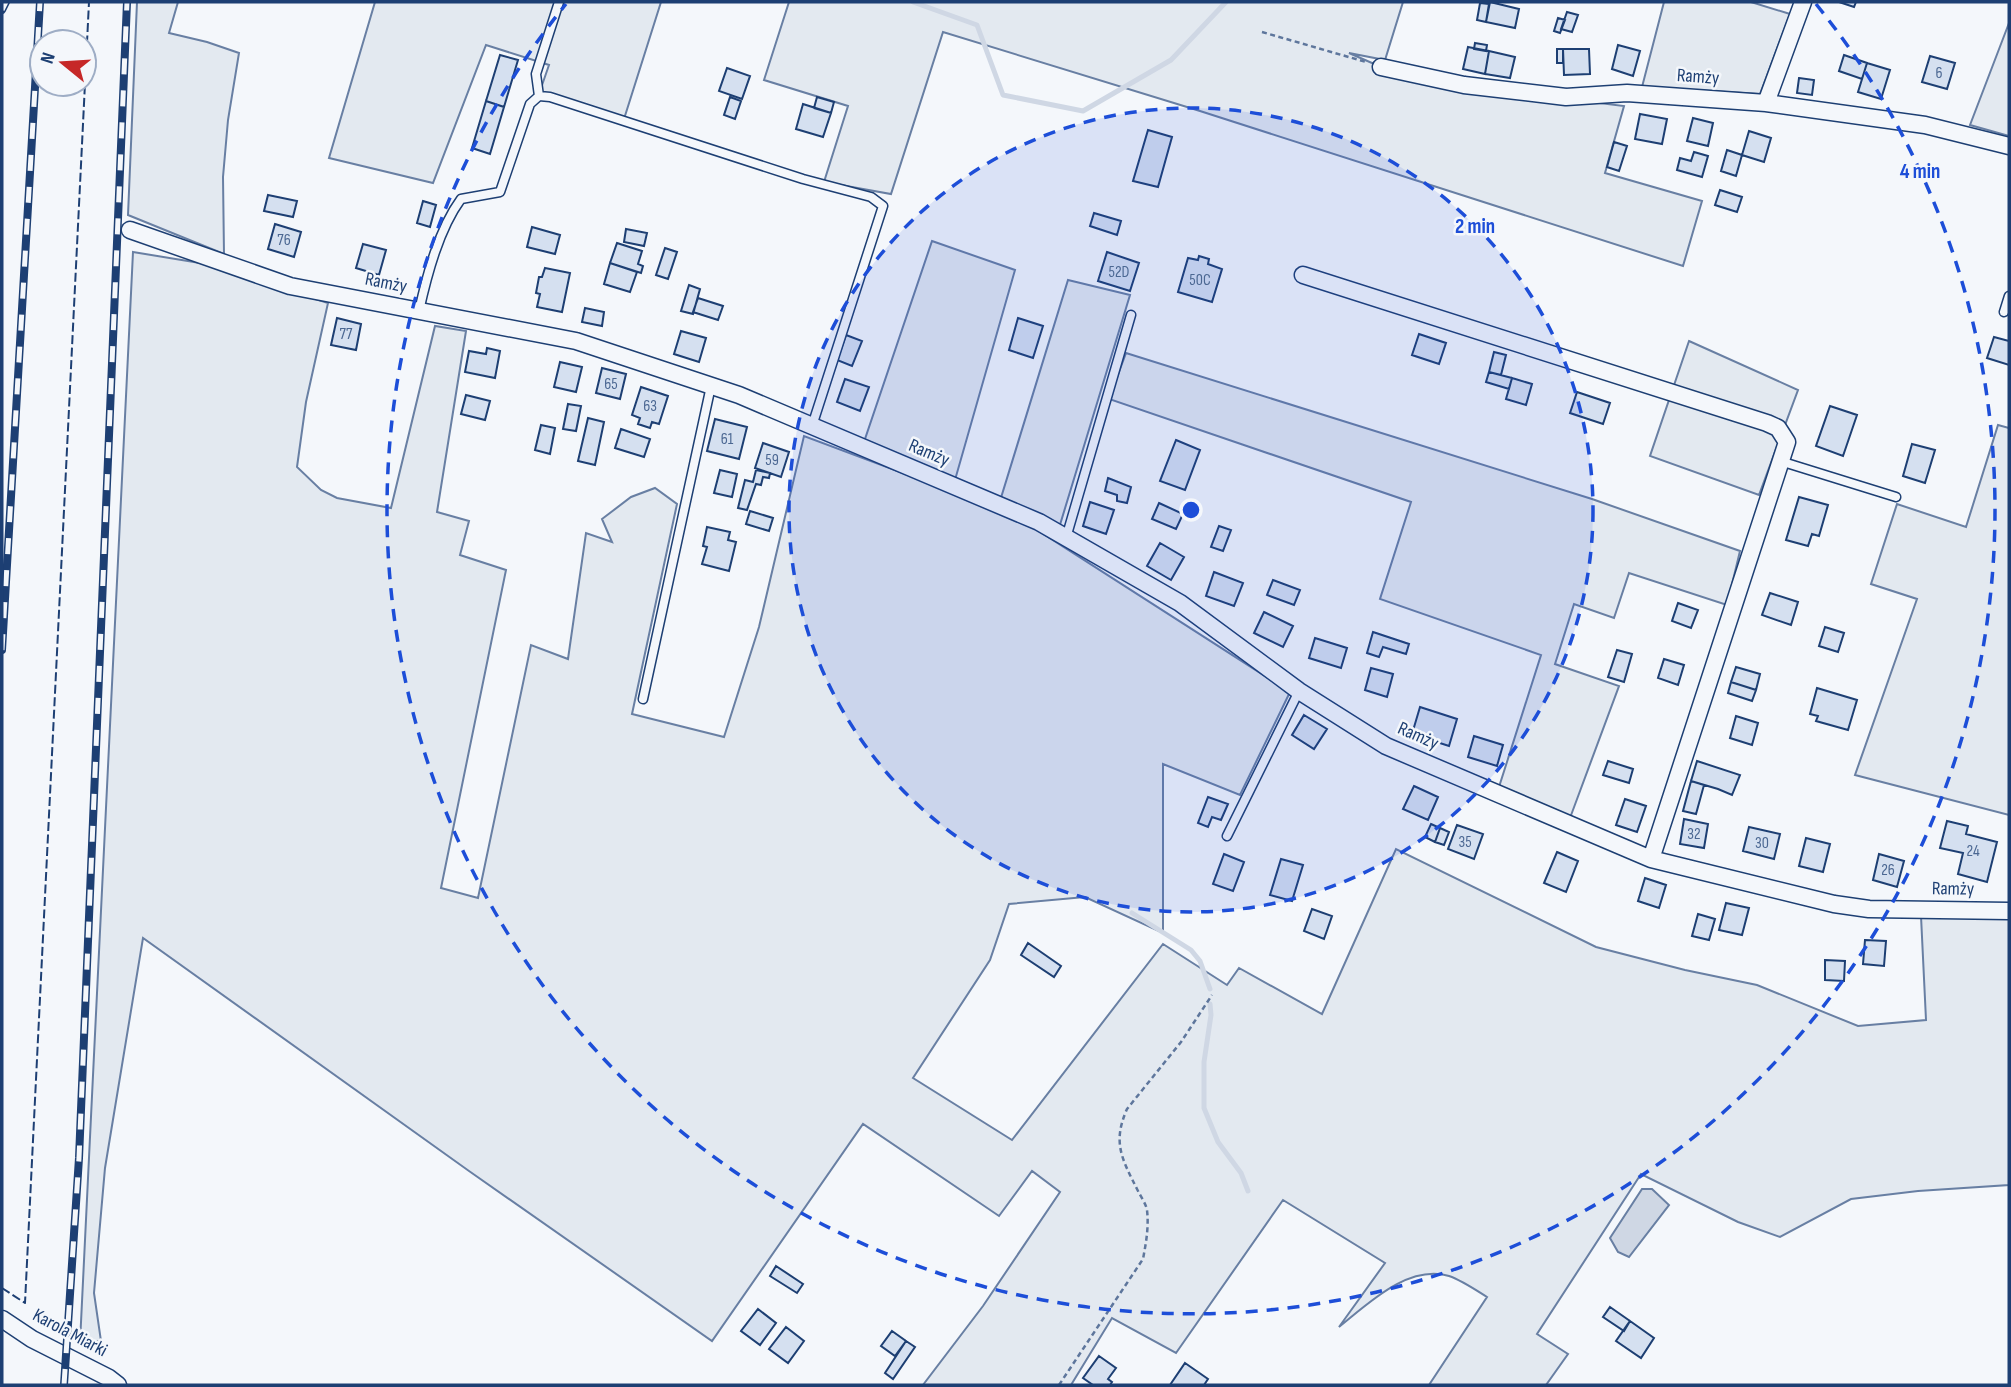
<svg xmlns="http://www.w3.org/2000/svg" width="2011" height="1387" viewBox="0 0 2011 1387" font-family="'Sofia Sans Condensed',sans-serif">
<style>
.green{fill:#e3e9f0;stroke:#687fa3;stroke-width:2}
.water{fill:#cfd7e4;stroke:#687fa3;stroke-width:2}
.lines{fill:none;stroke-linecap:round;stroke-linejoin:round}
.stream{stroke:#cfd7e4;stroke-width:5}
.building{fill:#d5e0f0;stroke:#1d3f73;stroke-width:2}
.service-casing{stroke:#1d3f73;stroke-width:11}
.minor-casing{stroke:#1d3f73;stroke-width:19}
.path{stroke:#5e769c;stroke-width:2.5;stroke-dasharray:5 3.5;stroke-linecap:butt}
.service{stroke:#f4f7fb;stroke-width:8}
.minor{stroke:#f4f7fb;stroke-width:16}
.rail-casing{stroke:#1d3f73;stroke-width:8}
.rail{stroke:#f4f7fb;stroke-width:5;stroke-dasharray:16;stroke-linecap:butt}
.fence{stroke:#1d3f73;stroke-width:2;stroke-dasharray:9 3.5;stroke-linecap:butt}
.ring{fill:none;stroke:#1d4ed8;stroke-width:3.5;stroke-dasharray:12 9}
.labels{text-anchor:middle;dominant-baseline:central;stroke-width:5;stroke-linejoin:round;paint-order:stroke}
.number-label{font-size:16px;fill:#4b6792}
.street-label{font-size:19px;fill:#1d3f73;stroke:#f4f7fb}
.centre{fill:#1d4ed8;stroke:#f4f7fb;stroke-width:3.5}
.ring-label{font-size:21px;text-anchor:middle;font-weight:bold;fill:#1d4ed8;stroke:#f4f7fb;stroke-width:5;stroke-linejoin:round;paint-order:stroke}
</style>
<rect width="100%" height="100%" fill="#f4f7fb"/>
<path class="green" d="M137 2H178L169 33 207 42 239 53 228 120 223 177 224 254 128 215Z
M375 2H661L624 119 540 91 549 65 486 45 433 183 329 158Z
M789 2H1403L1385 60 1349 53 1411 80 1624 106 1605 173 1702 201 1683 266 1200 111 943 32 891 194 824 182 848 106 764 80Z
M1664 2H1751L1790 14 1760 94 1642 87Z
M2009 23V136L1970 125Z
M932 241 1015 270 955 480 864 442Z
M133 252 206 264 328 303 306 402 297 467 321 490 337 498 391 508 435 326 466 331 437 512 469 521 460 555 506 570 441 888 478 898 531 645 568 659 586 533 612 542 602 519 631 497 655 488 677 504 632 714 724 737 759 627 804 436 943 488 1034 528 1290 692 1240 795 1163 764V933L1085 897 1009 904 990 960 913 1078 1012 1140 1163 944 1227 985 1239 968 1322 1014 1396 849 1596 947 1685 970 1757 985 1858 1026 1926 1020 1921 916 2009 919V1185L1918 1191 1851 1199 1780 1237 1738 1222 1641 1174 1537 1334 1568 1354 1546 1385H1429L1487 1297C1476 1290 1461 1280 1449 1276 1408 1264 1368 1304 1339 1327L1385 1263 1283 1200 1176 1353 1112 1318 1071 1385H923L983 1306 1060 1192 1032 1171 999 1216 863 1124 712 1341 469 1171 143 938 105 1168 94 1293 101 1341 80 1343Z
M1068 280 1130 295 1059 528 1000 501Z
M1689 341 1798 390 1759 495 1650 456Z
M1126 353 1592 499 1740 551 1727 605 1629 573 1614 618 1574 604 1555 664 1619 686 1570 818 1499 787 1541 655 1380 599 1411 502 1109 399Z
M1998 425 2009 428V815L1855 775 1917 599 1871 584 1897 504 1966 527Z"/>
<path class="water" d="M1642 1189H1652L1669 1205 1629 1257 1618 1252 1610 1238Z"/>
<g class="lines">
<path class="stream" d="M913 2 977 25 1003 95 1083 111 1171 60 1226 2
M1132 913 1191 950 1200 961 1210 989
M1210 1004 1211 1015 1204 1062V1108L1218 1142 1241 1173 1248 1191"/>
</g>
<path class="building" d="M1490 2 1519 9 1515 28 1486 22Z
M1839 2H1856L1854 7Z
M1480 3 1489 4 1486 22 1477 20Z
M1567 12 1578 15 1572 32 1561 29Z
M1558 18 1565 20 1560 33 1554 31Z
M1475 43 1487 45 1486 51 1474 49Z
M1618 45 1640 51 1633 76 1612 69Z
M1468 47 1489 51 1485 74 1463 69Z
M1557 49H1563V63H1557Z
M1563 49H1589L1590 74 1564 75Z
M1489 51 1515 57 1510 78 1485 74Z
M500 55 518 60 504 107 486 101Z
M1844 55 1867 63 1862 79 1839 71Z
M1930 56 1955 63 1947 89 1922 82Z
M1867 63 1890 70 1881 99 1858 92Z
M727 68 750 76 742 99 719 91Z
M1799 78 1814 80 1812 95 1797 93Z
M730 97 741 101 735 119 724 115Z
M817 97 834 102 831 113 814 108Z
M486 101 504 107 490 154 472 148Z
M803 104 831 113 823 137 796 129Z
M1640 114 1667 119 1662 144 1635 139Z
M1693 118 1713 123 1708 146 1687 141Z
M1148 130 1172 137 1158 187 1133 181Z
M1749 131 1771 138 1764 162 1742 155Z
M1614 142 1627 146 1619 171 1607 167Z
M1727 150 1742 155 1736 176 1721 171Z
M1694 152 1708 156 1702 177 1677 170 1680 158 1691 161Z
M1720 190 1742 197 1737 212 1715 205Z
M268 195 297 201 293 217 264 211Z
M423 201 436 205 430 227 417 223Z
M1094 213 1121 221 1117 235 1090 226Z
M275 224 301 232 294 257 268 249Z
M532 227 560 235 555 254 527 247Z
M626 229 647 233 644 246 624 242Z
M617 243 642 251 638 264 643 266 641 273 610 263Z
M363 244 386 250 379 275 356 268Z
M665 248 677 252 668 279 656 275Z
M1107 252 1139 263 1130 291 1098 281Z
M1199 256 1209 259 1208 264 1222 269 1212 302 1178 292 1188 258 1198 260Z
M610 263 637 272 630 292 604 284Z
M545 268 570 273 562 312 537 307 540 294 536 293 539 277H542Z
M689 285 700 289 693 314 681 311Z
M698 298 723 306 718 320 693 312Z
M585 308 604 312 602 326 582 322Z
M337 318 361 324 356 350 331 345Z
M1018 318 1043 326 1033 358 1009 350Z
M681 331 706 338 699 362 674 354Z
M1419 334 1446 343 1439 364 1412 355Z
M846 335 862 341 852 366 837 360Z
M1994 337 2009 341V365L1987 358Z
M487 348 500 351 495 378 465 372 469 351 486 354Z
M1494 352 1506 355 1501 375 1489 372Z
M560 362 582 367 576 392 554 387Z
M602 368 626 374 620 399 596 393Z
M1489 372 1512 378 1509 389 1486 382Z
M1512 378 1532 384 1526 405 1506 399Z
M845 379 869 387 860 411 837 402Z
M641 387 668 396 659 424 652 422 650 428 638 424 640 418 632 415Z
M1577 392 1610 403 1603 424 1570 413Z
M466 395 490 401 485 420 461 414Z
M568 404 581 406 576 431 563 429Z
M1830 406 1857 415 1843 456 1816 446Z
M588 418 604 422 595 465 578 461Z
M715 419 747 427 739 459 707 451Z
M541 425 555 428 550 454 535 450Z
M621 429 650 439 644 457 615 448Z
M1176 440 1200 450 1185 490 1160 481Z
M763 443 789 452 781 477 755 468Z
M1912 444 1935 450 1925 483 1903 476Z
M720 470 737 474 732 497 714 493Z
M756 470 770 473 769 478 763 477 761 485 756 484 747 510 738 508 745 480 753 482Z
M1108 478 1131 487 1127 503 1117 501V495L1105 491Z
M1799 497 1828 505 1819 536 1812 534 1808 546 1786 540Z
M1090 502 1114 510 1106 534 1083 526Z
M1159 503 1183 514 1176 529 1152 519Z
M750 511 773 518 769 531 746 524Z
M1219 526 1231 530 1223 551 1211 547Z
M707 527 730 532 728 540 736 542 729 571 702 564 707 547 703 546Z
M1160 543 1184 557 1171 580 1147 566Z
M1214 572 1243 583 1234 606 1206 596Z
M1273 580 1300 590 1294 605 1267 595Z
M1770 593 1798 602 1791 625 1762 615Z
M1678 603 1698 610 1691 628 1672 621Z
M1264 612 1293 626 1283 647 1254 633Z
M1825 627 1844 633 1838 652 1819 646Z
M1373 632 1409 644 1406 654 1383 647 1379 657 1367 653Z
M1315 638 1347 648 1341 668 1309 658Z
M1617 650 1632 654 1624 682 1608 677Z
M1664 659 1684 665 1678 685 1658 678Z
M1736 667 1760 674 1756 690 1731 682Z
M1371 668 1393 674 1387 697 1365 690Z
M1731 682 1756 690 1752 701 1728 693Z
M1817 688 1857 700 1848 730 1816 721 1818 716 1810 714Z
M1420 707 1457 719 1449 746 1412 734Z
M1304 715 1327 729 1314 749 1292 735Z
M1736 716 1758 723 1752 745 1730 738Z
M1474 736 1503 745 1497 766 1468 757Z
M1608 761 1633 769 1629 783 1603 775Z
M1697 761 1740 775 1732 795 1718 789 1691 781Z
M1691 781 1704 785 1696 814 1683 811Z
M1414 786 1438 797 1428 820 1403 809Z
M1208 797 1228 804 1221 820 1212 817 1208 827 1198 823Z
M1625 799 1646 806 1637 832 1616 825Z
M1684 819 1708 824 1704 848 1680 844Z
M1947 821 1968 826 1966 834 1997 842 1987 882 1958 874 1963 853 1940 848Z
M1431 824 1440 828 1435 842 1425 837Z
M1457 825 1483 834 1474 859 1448 849Z
M1749 827 1780 834 1774 859 1743 851Z
M1440 828 1449 832 1444 845 1435 842Z
M1806 838 1830 844 1823 872 1799 866Z
M1557 852 1578 861 1566 892 1544 883Z
M1224 854 1244 862 1233 891 1213 884Z
M1879 854 1904 861 1897 887 1873 880Z
M1281 859 1303 865 1292 901 1270 895Z
M1645 878 1666 885 1659 908 1638 901Z
M1726 903 1749 908 1742 935 1719 930Z
M1312 909 1332 916 1324 939 1304 931Z
M1698 914 1715 919 1709 940 1692 936Z
M1865 940 1886 941 1884 966 1863 964Z
M1028 943 1061 966 1054 977 1021 955Z
M1825 960 1845 961 1844 981 1825 980Z
M776 1266 803 1284 797 1293 770 1276Z
M1610 1307 1630 1321 1624 1331 1603 1317Z
M758 1309 776 1323 760 1345 741 1331Z
M1630 1321 1654 1338 1641 1358 1616 1341Z
M786 1327 804 1341 788 1363 769 1349Z
M892 1331 906 1341 895 1356 881 1346Z
M906 1341 915 1347 893 1379 885 1373Z
M1099 1356 1116 1368 1108 1379 1112 1382 1110 1385H1093L1083 1378Z
M1185 1363 1208 1379 1204 1385H1170Z"/>
<g class="lines">
<defs>
<path id="service" d="M539 96 536 74 559 2
M419 311C427 275 439 229 461 199L500 192 530 104 539 96 550 97 803 179 871 197 883 206 812 426
M2004 312 2009 296
M1780 461 1896 497
M1066 538 1131 315
M643 699 711 386
M1227 836 1299 691"/>
<path id="minor" d="M1381 67 1464 85 1566 97 1627 93 1766 103 1925 125 2009 146
M1766 103 1803 2
M130 230 290 286 576 341 739 395 1039 522 1180 603 1299 691 1386 746 1651 859 1834 904 1869 909 2009 911
M1303 275 1767 423 1778 428 1787 442 1651 859
M2 1319 32 1339 109 1378 118 1385"/>
</defs>
<use href="#service" class="service-casing"/>
<use href="#minor" class="minor-casing"/>
<path class="path" d="M1262 32 1366 62
M1059 1385 1143 1259C1146 1243 1149 1227 1147 1210 1146 1204 1141 1197 1138 1191 1122 1159 1112 1143 1127 1109L1181 1042 1212 995"/>
<use href="#service" class="service"/>
<use href="#minor" class="minor"/>
<defs>
<path id="rail" d="M2 10 6 2
M2 650 40 2
M64 1385 79 1158 127 2"/>
</defs>
<use href="#rail" class="rail-casing"/>
<use href="#rail" class="rail"/>
<path class="fence" d="M2 1288 25 1303 89 2"/>
</g>
<circle cx="1191" cy="510" r="402" fill="#1d4ed8" fill-opacity=".12"/>
<g class="ring">
<circle cx="1191" cy="510" r="402"/>
<path d="M1816 4A804 804 0 1 1 566 4"/>
</g>
<g class="labels">
<g class="number-label">
<text x="1939" y="73">6</text>
<text x="284" y="240">76</text>
<text x="1119" y="272">52D</text>
<text x="1200" y="280">50C</text>
<text x="346" y="334">77</text>
<text x="611" y="384">65</text>
<text x="650" y="406">63</text>
<text x="727" y="439">61</text>
<text x="772" y="460">59</text>
<text x="1694" y="834">32</text>
<text x="1465" y="842">35</text>
<text x="1762" y="843">30</text>
<text x="1973" y="851">24</text>
<text x="1888" y="870">26</text>
</g>
<g class="street-label">
<text transform="translate(1698 77) rotate(4)">Ramży</text>
<text transform="translate(386 283) rotate(11)">Ramży</text>
<text transform="translate(929 453) rotate(23)">Ramży</text>
<text transform="translate(1418 736) rotate(24)">Ramży</text>
<text transform="translate(1953 889) rotate(1)">Ramży</text>
<text transform="translate(70 1333) rotate(28)">Karola Miarki</text>
</g>
</g>
<circle cx="1191" cy="510" r="10" class="centre"/>
<g class="ring-label">
<text x="1920" y="178">4 min</text>
<text x="1475" y="233">2 min</text>
</g>
<rect width="2011" height="1387" fill="none" stroke="#1d3f73" stroke-width="7"/>
<g transform="translate(63 63) rotate(288)"><circle r="33" fill="#f4f7fb" stroke="#9eadc5" stroke-width="2"/>
<path d="M0-5L12 26L0 18L-12 26Z" fill="#c62828"/>
<text y="-10" font-size="19" font-weight="bold" text-anchor="middle" fill="#1d3f73">N</text>
</g>
</svg>
